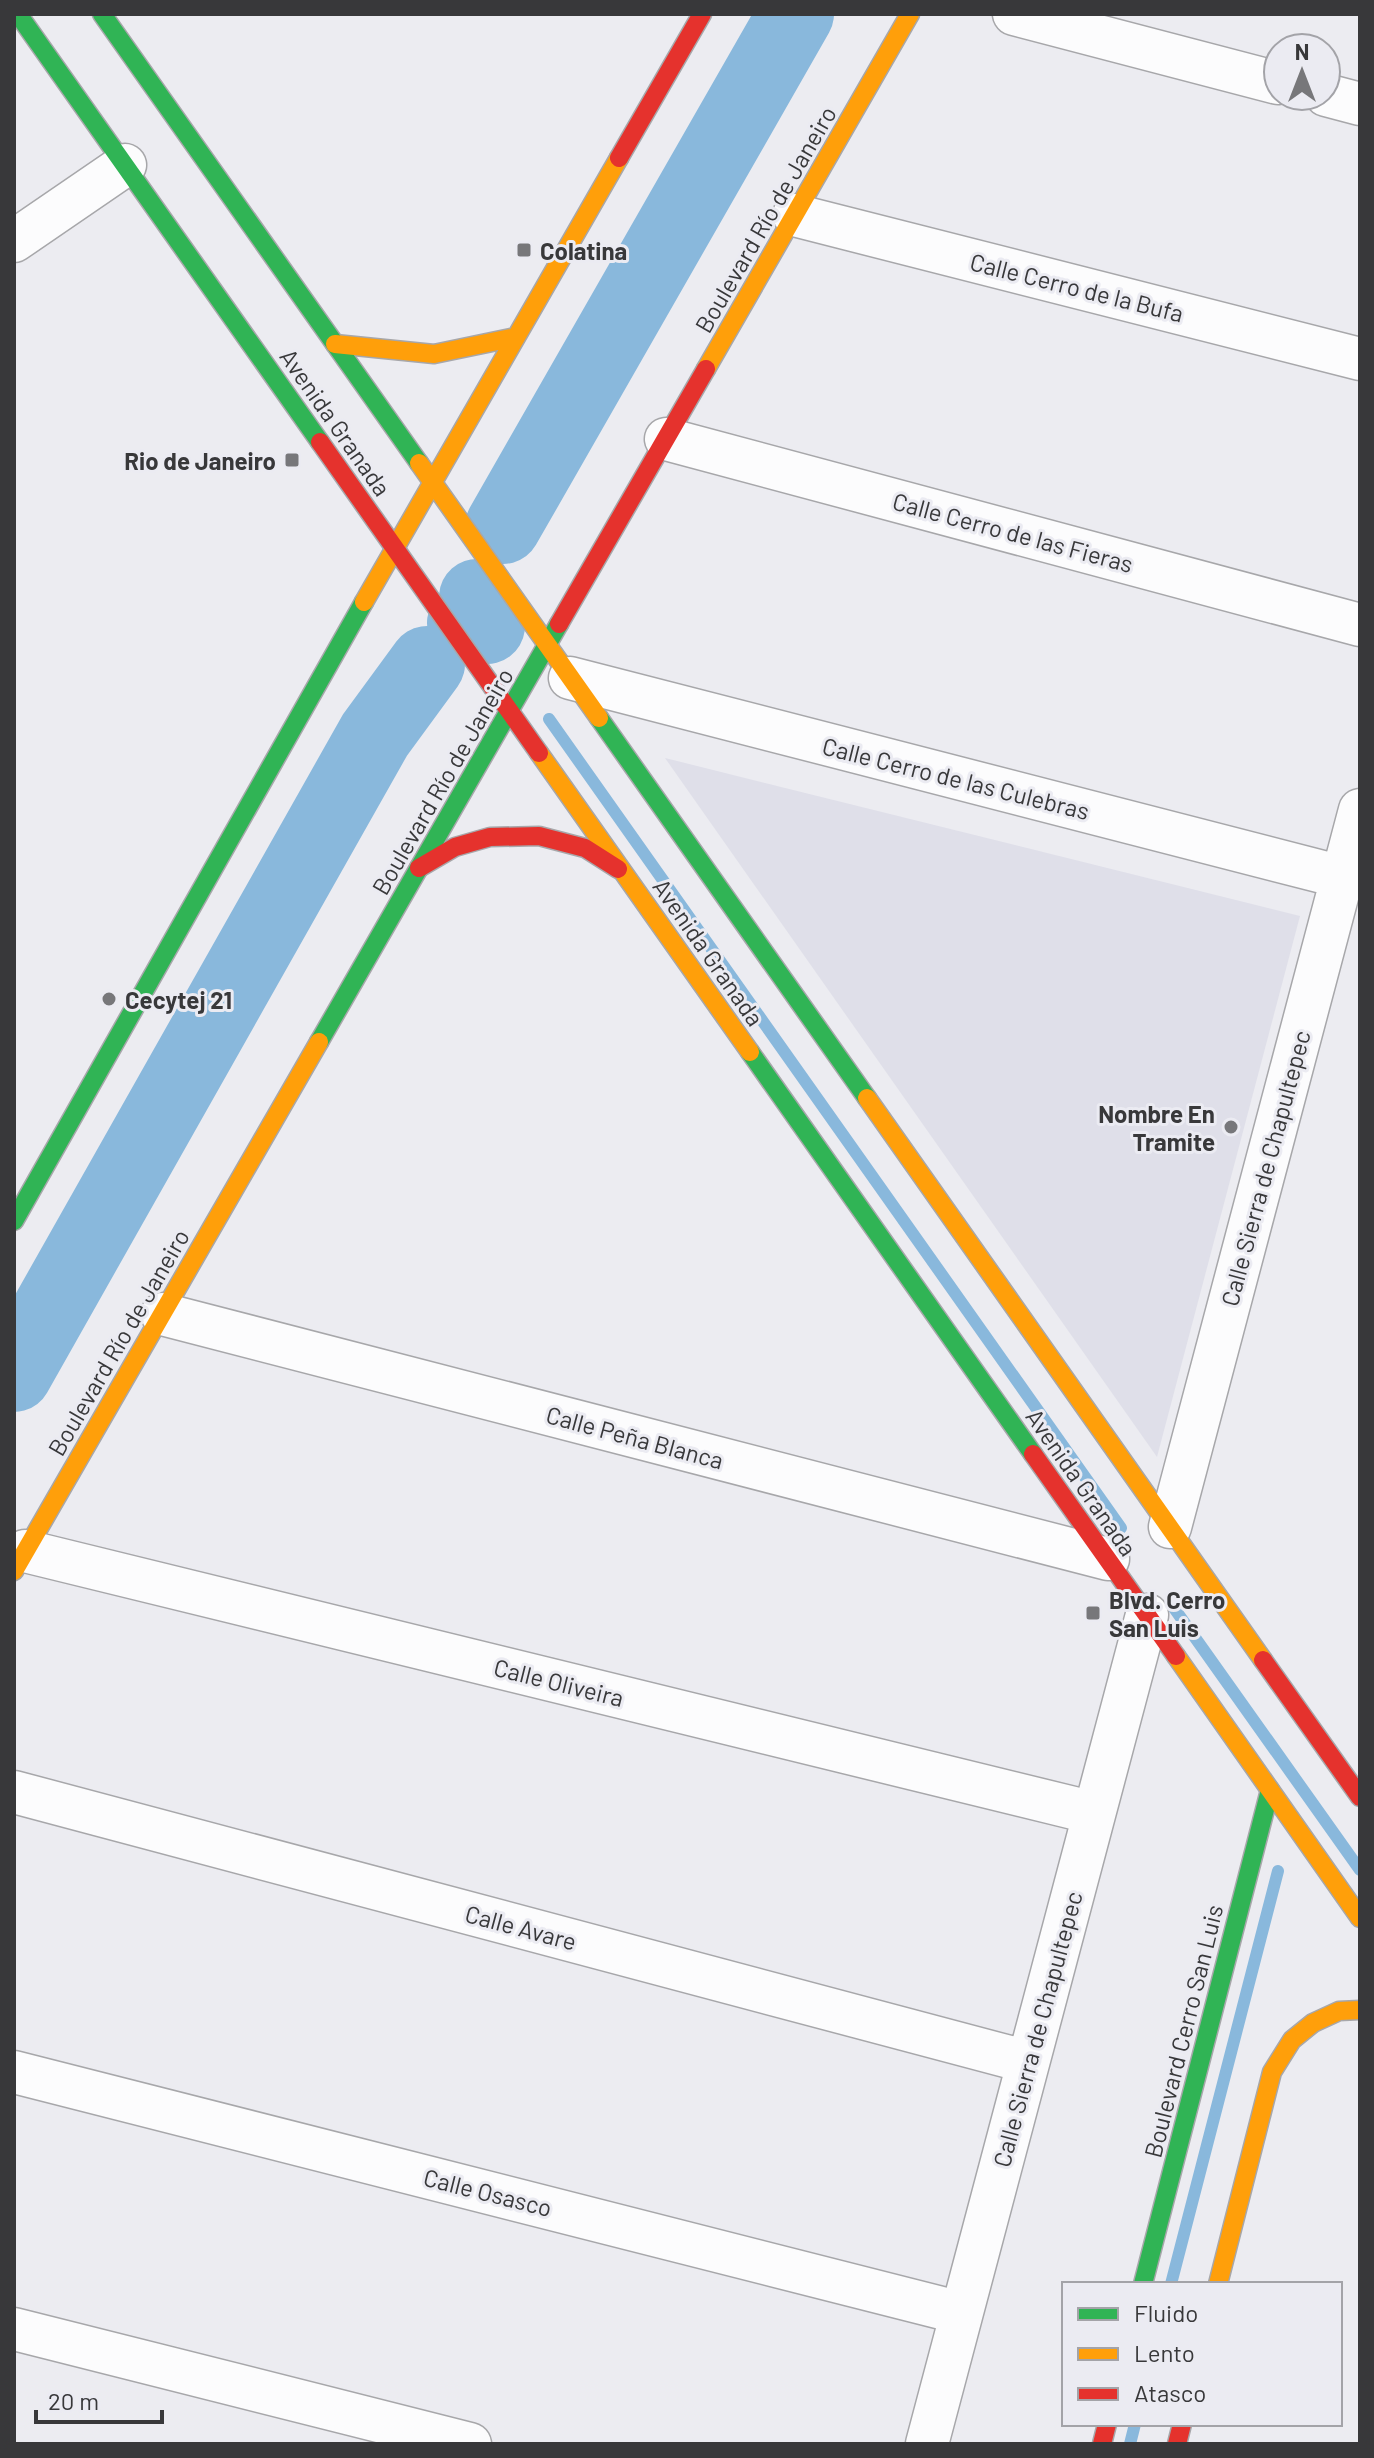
<svg xmlns="http://www.w3.org/2000/svg" width="1374" height="2458" viewBox="0 0 1374 2458" font-family="Barlow,sans-serif">
<style>
.built{fill:#dfdfe9}
.lines{fill:none;stroke-linecap:round;stroke-linejoin:round}
.stream{stroke:#89b8dc;stroke-width:12}
.river{stroke:#89b8dc;stroke-width:76}
.street-casing{stroke:#a7a7aa;stroke-width:45}
.fast-casing{stroke:#a7a7aa;stroke-width:21}
.slow-casing{stroke:#a7a7aa;stroke-width:21}
.jam-casing{stroke:#a7a7aa;stroke-width:21}
.street{stroke:#fcfcfd;stroke-width:42}
.fast{stroke:#30b455;stroke-width:18}
.slow{stroke:#ff9f0a;stroke-width:18}
.jam{stroke:#e5322d;stroke-width:18}
.poi-dot{fill:#77777a;stroke:#ebebf2;stroke-width:3}
.labels{text-anchor:middle;dominant-baseline:central;stroke-width:6;stroke-linejoin:round;paint-order:stroke}
.street-label{font-size:24px;fill:#38383a;stroke:#ebebf2}
.poi-label{font-size:24px;font-weight:bold;fill:#38383a;stroke:#ebebf2;text-anchor:start}
</style>
<rect width="100%" height="100%" fill="#ececf1"/>
<path class="built" d="M665 758 1300 916 1157 1457Z"/>
<g class="lines">
<path class="stream" d="M549 719 1121 1528
M1174 1608 1360 1870
M1171 2284 1278 1871
M1130 2444 1135 2424"/>
<path class="river" d="M503 526 796 14
M465 623 487 626 477 597
M14 1374 375 735 427 664"/>
<defs>
<path id="street" d="M1014 14 1278 83
M1326 95 1360 104
M794 215 1360 359
M14 241 125 165
M666 439 1360 625
M570 678 1342 877
M162 1314 1108 1559
M1170 1527 1360 810
M25 1551 1094 1813
M14 1792 1028 2062
M14 2072 961 2313
M14 2329 470 2444
M927 2444 1147 1615"/>
<path id="fast" d="M18 14 320 442
M102 14 419 463
M599 718 867 1098
M319 1042 559 624
M750 1052 1033 1454
M14 1221 364 602
M1143 2284 1270 1790"/>
<path id="slow" d="M335 344 434 354 516 337
M706 369 910 14
M419 463 599 718
M364 602 619 158
M539 753 750 1052
M867 1098 1263 1660
M14 1571 319 1042
M1176 1656 1360 1918
M1218 2284 1272 2072 1292 2040 1313 2023 1339 2011 1360 2010"/>
<path id="jam" d="M619 158 702 14
M320 442 539 753
M559 624 706 369
M419 868 455 847 490 837 539 836 585 848 618 869
M1033 1454 1176 1656
M1263 1660 1360 1797
M1102 2444 1107 2424
M1177 2444 1182 2424"/>
</defs>
<use href="#street" class="street-casing"/>
<use href="#fast" class="fast-casing"/>
<use href="#slow" class="slow-casing"/>
<use href="#jam" class="jam-casing"/>
<use href="#street" class="street"/>
<use href="#fast" class="fast"/>
<use href="#slow" class="slow"/>
<use href="#jam" class="jam"/>
</g>
<g class="poi-dot">
<rect x="516" y="242" width="16" height="16" rx="4"/>
<rect x="284" y="452" width="16" height="16" rx="4"/>
<circle cx="109" cy="999" r="8"/>
<circle cx="1231" cy="1127" r="8"/>
<rect x="1085" y="1605" width="16" height="16" rx="4"/>
</g>
<g class="labels">
<g class="street-label">
<text transform="translate(765 219) rotate(-60)">Boulevard Río de Janeiro</text>
<text transform="translate(1077 287) rotate(14)">Calle Cerro de la Bufa</text>
<text transform="translate(336 422) rotate(55)">Avenida Granada</text>
<text transform="translate(1013 532) rotate(15)">Calle Cerro de las Fieras</text>
<text transform="translate(956 778) rotate(14)">Calle Cerro de las Culebras</text>
<text transform="translate(442 781) rotate(-60)">Boulevard Río de Janeiro</text>
<text transform="translate(709 952) rotate(55)">Avenida Granada</text>
<text transform="translate(1265 1168) rotate(-75)">Calle Sierra de Chapultepec</text>
<text transform="translate(118 1342) rotate(-60)">Boulevard Río de Janeiro</text>
<text transform="translate(635 1437) rotate(15)">Calle Peña Blanca</text>
<text transform="translate(1082 1482) rotate(55)">Avenida Granada</text>
<text transform="translate(559 1682) rotate(14)">Calle Oliveira</text>
<text transform="translate(521 1927) rotate(15)">Calle Avare</text>
<text transform="translate(1037 2029) rotate(-75)">Calle Sierra de Chapultepec</text>
<text transform="translate(1183 2031) rotate(-76)">Boulevard Cerro San Luis</text>
<text transform="translate(488 2192) rotate(14)">Calle Osasco</text>
</g>
<g class="poi-label">
<text x="540" y="250">Colatina</text>
<text x="276" y="460" text-anchor="end">Rio de Janeiro</text>
<text x="125" y="999">Cecytej 21</text>
<text x="1215" y="1113" text-anchor="end">Nombre En<tspan x="1215" dy="28">Tramite</tspan></text>
<text x="1109" y="1599">Blvd. Cerro<tspan x="1109" dy="28">San Luis</tspan></text>
</g>
</g>
<rect width="1374" height="2458" fill="none" stroke="#38383a" stroke-width="32"/>
<rect x="1062" y="2282" width="280" height="144" fill="#ebebf2" stroke="#a3a3a8" stroke-width="2"/>
<rect x="1078" y="2308" width="40" height="12" fill="#30b455" stroke="#a3a3a8" stroke-width="2"/>
<text x="1134" y="2322" font-size="24" fill="#38383a">Fluido</text>
<rect x="1078" y="2348" width="40" height="12" fill="#ff9f0a" stroke="#a3a3a8" stroke-width="2"/>
<text x="1134" y="2362" font-size="24" fill="#38383a">Lento</text>
<rect x="1078" y="2388" width="40" height="12" fill="#e5322d" stroke="#a3a3a8" stroke-width="2"/>
<text x="1134" y="2402" font-size="24" fill="#38383a">Atasco</text>
<g transform="translate(1302 72)"><circle r="38" fill="#ebebf2" stroke="#a3a3a8" stroke-width="2"/>
<path d="M0-6L14 30L0 20L-14 30Z" fill="#77777a"/>
<text y="-12" font-size="22" font-weight="bold" text-anchor="middle" fill="#38383a">N</text>
</g>
<path d="M36 2410v12h126v-12" fill="none" stroke="#38383a" stroke-width="4"/>
<text x="48" y="2410" font-size="24" fill="#38383a" stroke="#ebebf2" stroke-width="6" paint-order="stroke">20 m</text>
</svg>
